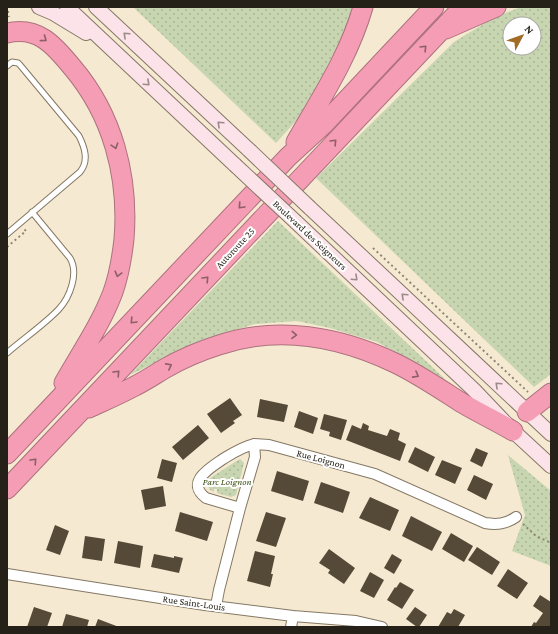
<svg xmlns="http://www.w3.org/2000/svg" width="558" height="634" viewBox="0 0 558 634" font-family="'Crimson Pro',serif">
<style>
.green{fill:url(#green-dots);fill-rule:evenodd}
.building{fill:#554a37}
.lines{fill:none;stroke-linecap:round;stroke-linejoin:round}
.service-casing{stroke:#847864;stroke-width:7}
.minor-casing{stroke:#847864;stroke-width:12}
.secondary-casing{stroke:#847864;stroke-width:16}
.motorway-casing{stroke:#ac727e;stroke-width:21}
.path{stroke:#8f8676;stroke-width:2;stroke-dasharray:2 3;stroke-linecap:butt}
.service{stroke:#fff;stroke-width:5}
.minor{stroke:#fff;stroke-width:10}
.secondary{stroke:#fce2e9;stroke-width:14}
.motorway{stroke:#f59db5;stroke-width:19}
.secondary-bridge-casing{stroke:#847864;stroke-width:16;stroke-linecap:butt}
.secondary-bridge{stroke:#fce2e9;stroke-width:14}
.oneway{stroke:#9b8b8b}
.oneway2{stroke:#8d5f66}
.labels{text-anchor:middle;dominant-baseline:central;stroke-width:4;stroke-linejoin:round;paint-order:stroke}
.street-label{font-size:10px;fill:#252118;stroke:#fff}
.park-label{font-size:10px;font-style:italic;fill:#405118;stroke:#fff}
</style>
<defs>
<pattern id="green-dots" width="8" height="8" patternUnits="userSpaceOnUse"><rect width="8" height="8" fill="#c7d5b0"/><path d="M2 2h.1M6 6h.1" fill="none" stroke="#abb797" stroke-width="1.8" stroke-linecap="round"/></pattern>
</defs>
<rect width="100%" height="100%" fill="#f6e9d2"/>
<path class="green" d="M133 7H352L347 27 305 111 276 143Z
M521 7H551V374L534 387 316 178 454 42 495 17ZM510 24H534V48H510Z
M278 221 446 380 377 342 330 328 297 321 255 324 199 341 130 375Z
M508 455 551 491V566L512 551 525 515Z
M240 459 244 463 236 495 231 497 217 493V489H214V492L210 490 207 484 210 478 238 460Z"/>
<path class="building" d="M230 398 242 415 233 421 235 423 221 433 207 414Z
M260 399 288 405 284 422 257 417Z
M299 411 318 418 313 434 294 427Z
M324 414 347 420 341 440 329 436 330 432 320 429Z
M363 423 369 426 368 430 387 436 390 429 400 433 398 440 406 444 400 461 346 440 352 425 361 429Z
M198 425 209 438 183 460 172 447Z
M415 447 435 457 428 472 408 462Z
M476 448 488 453 482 467 470 461Z
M162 459 177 463 172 482 157 478Z
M442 460 462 468 455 484 435 475Z
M277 471 309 481 303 501 271 491Z
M474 475 493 484 486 500 467 490Z
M321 482 350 492 343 513 314 503Z
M163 486 166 506 145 510 141 490Z
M370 497 399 510 390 531 359 518Z
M180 512 213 522 207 541 175 531Z
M266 512 286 518 276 547 256 541Z
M411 516 442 532 432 551 402 536Z
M55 525 69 531 60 555 46 550Z
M451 533 473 546 464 562 442 549Z
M85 536 105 539 102 561 82 558Z
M118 541 143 546 140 568 114 563Z
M477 547 500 562 492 575 468 560Z
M329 549 355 568 344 584 328 573 330 570 319 563Z
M255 551 275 556 271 574H273L270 587 247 581Z
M154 554 174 558V556L183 558 179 573 151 567Z
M392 554 402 560 394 574 384 568Z
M508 569 528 583 517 599 497 586Z
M370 572 384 580 374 598 360 591Z
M400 582 414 590 402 609 387 600 395 587 396 588Z
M540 595 551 602V627H531L534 622 536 623 543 613 533 606Z
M34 607 52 613 47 627H27Z
M415 607 427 615 419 627H417L406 619Z
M454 609 465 615 458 627H438L447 612 451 614Z
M66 614 89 620 87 627H62Z
M98 619 119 627H95Z"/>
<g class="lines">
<defs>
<path id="service" d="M7 66 12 62 18 63 20 65 79 136C85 148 89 161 80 172L7 234
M7 353C23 339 45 324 59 309 70 297 79 273 70 258L32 212"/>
<path id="minor" d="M240 508 206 498C185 482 210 468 223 459 233 453 242 447 254 444
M7 574 205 605 293 616 356 621 382 627
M216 606 219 590 240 508 255 457 254 444 269 445 375 474 485 523C497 525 506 524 516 517
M291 627 293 616"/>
<path id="secondary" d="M39 7 53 13 86 33
M67 7 235 165
M96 7 249 150
M310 208 551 434
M296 222 474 390 513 431 551 466"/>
<path id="motorway" d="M446 29 496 7
M7 33C38 26 54 45 72 67 113 115 129 177 124 239 122 257 119 275 113 292 101 324 81 353 64 383
M296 142C321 98 349 56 363 7
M89 408C104 401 120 394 135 386 145 381 154 375 164 369 181 359 200 351 219 345 278 325 340 337 395 363 418 374 440 389 462 403 479 413 496 421 513 431
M527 412 551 393
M7 454 288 157 324 124 434 7
M7 489 463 7"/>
</defs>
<use href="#service" class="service-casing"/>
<use href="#minor" class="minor-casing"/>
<use href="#secondary" class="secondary-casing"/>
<use href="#motorway" class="motorway-casing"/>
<path class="path" d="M8 11 9 17
M7 247 26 231 24 229
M373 248 528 392
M523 524 536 536 551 543"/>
<use href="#service" class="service"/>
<use href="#minor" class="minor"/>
<use href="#secondary" class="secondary"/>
<use href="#motorway" class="motorway"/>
<defs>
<path id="secondary-bridge" d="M249 150 310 208
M235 165 296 222"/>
</defs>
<use href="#secondary-bridge" class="secondary-bridge-casing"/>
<use href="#secondary-bridge" class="secondary-bridge"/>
</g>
<defs><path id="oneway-chevron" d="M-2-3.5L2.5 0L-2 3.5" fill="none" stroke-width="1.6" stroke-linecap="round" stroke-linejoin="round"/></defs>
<g class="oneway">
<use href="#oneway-chevron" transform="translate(126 35) rotate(-137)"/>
<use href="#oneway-chevron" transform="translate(147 83) rotate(43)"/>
<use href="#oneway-chevron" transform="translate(220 124) rotate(-137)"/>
<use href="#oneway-chevron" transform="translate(355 278) rotate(43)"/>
<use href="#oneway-chevron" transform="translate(404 296) rotate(-137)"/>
<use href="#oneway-chevron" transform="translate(498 385) rotate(-137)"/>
</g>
<g class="oneway2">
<use href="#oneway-chevron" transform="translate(44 39) rotate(36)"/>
<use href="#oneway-chevron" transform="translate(424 48) rotate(-46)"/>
<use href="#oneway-chevron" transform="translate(334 142) rotate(-46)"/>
<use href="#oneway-chevron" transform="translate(115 146) rotate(72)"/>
<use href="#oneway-chevron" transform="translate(241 206) rotate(133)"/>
<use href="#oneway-chevron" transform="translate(118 274) rotate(105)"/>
<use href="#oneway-chevron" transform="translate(206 279) rotate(-47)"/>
<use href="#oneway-chevron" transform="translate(133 321) rotate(133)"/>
<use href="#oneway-chevron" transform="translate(294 335) rotate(3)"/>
<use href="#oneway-chevron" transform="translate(169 366) rotate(-28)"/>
<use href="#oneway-chevron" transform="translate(117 373) rotate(-47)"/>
<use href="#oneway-chevron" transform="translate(416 375) rotate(29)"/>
<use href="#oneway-chevron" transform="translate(34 461) rotate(-47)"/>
</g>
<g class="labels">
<g class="street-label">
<text transform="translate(310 235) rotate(43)">Boulevard des Seigneurs</text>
<text transform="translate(235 248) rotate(-47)">Autoroute 25</text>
<text transform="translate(321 459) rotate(15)">Rue Loignon</text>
<text transform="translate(194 603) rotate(8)">Rue Saint-Louis</text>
</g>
<g class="park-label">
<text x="227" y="481">Parc Loignon</text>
</g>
</g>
<rect width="558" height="634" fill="none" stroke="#252118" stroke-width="16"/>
<g transform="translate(522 36) rotate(49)"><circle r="19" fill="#ffffff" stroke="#a8a6a3"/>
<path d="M0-3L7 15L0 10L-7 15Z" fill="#a16c25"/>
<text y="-6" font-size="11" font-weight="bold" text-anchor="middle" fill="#252118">N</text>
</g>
</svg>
